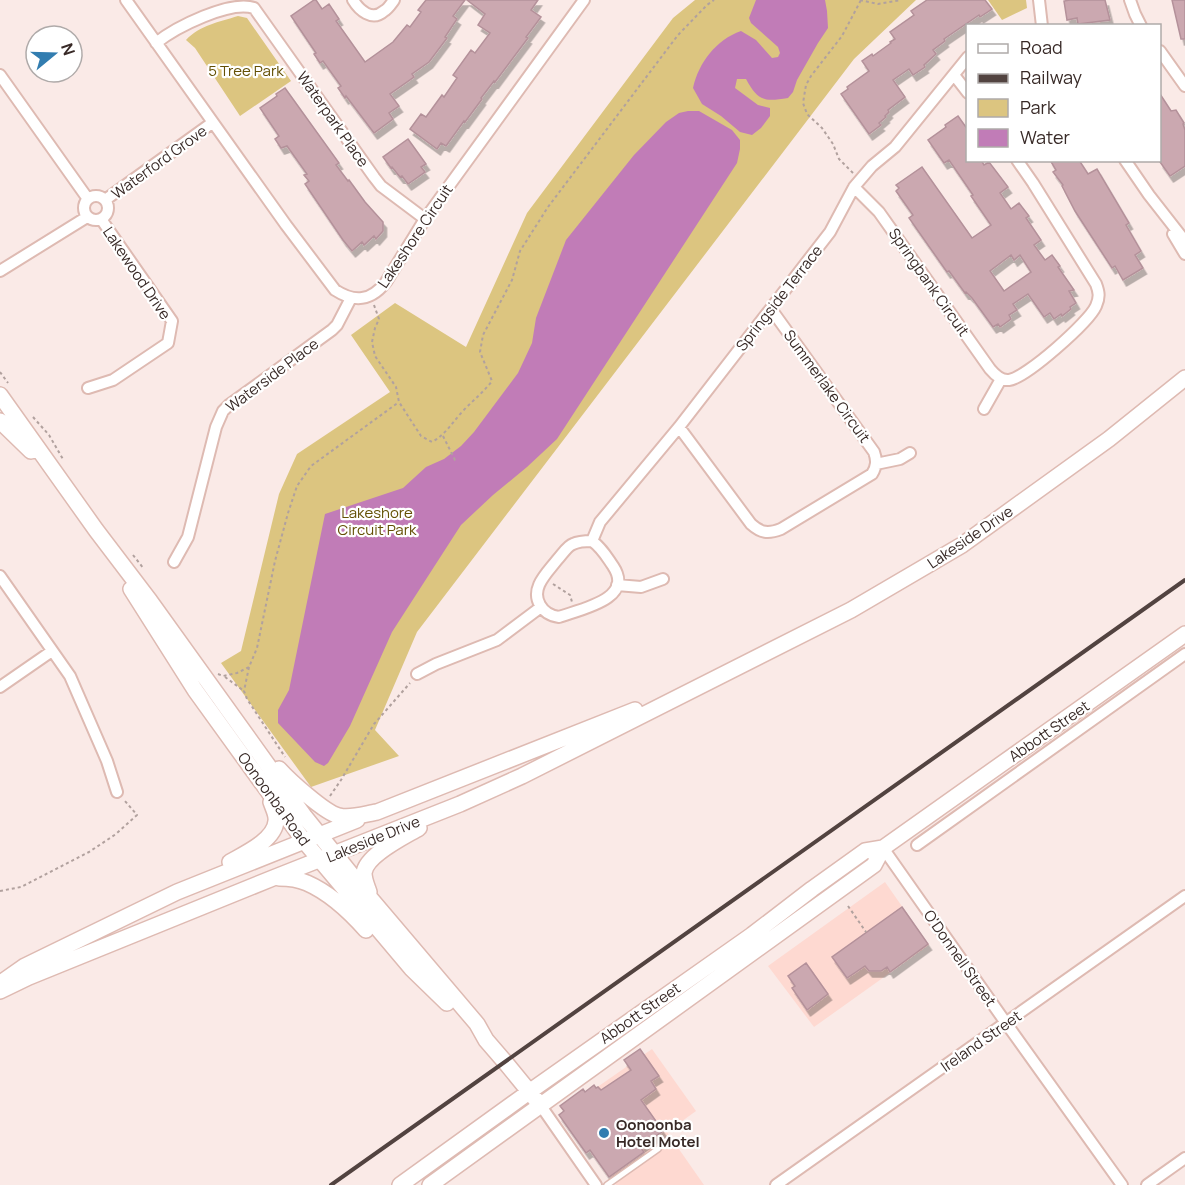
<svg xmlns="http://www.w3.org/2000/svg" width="1185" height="1185" viewBox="0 0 1185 1185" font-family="Manrope,sans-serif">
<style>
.built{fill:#fed9d1}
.green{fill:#dcc580}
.water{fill:#c17cb7}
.building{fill:#cba8b0;stroke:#b4919a;stroke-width:1.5;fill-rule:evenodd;filter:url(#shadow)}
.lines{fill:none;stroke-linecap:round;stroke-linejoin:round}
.lane-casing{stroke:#debab2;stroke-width:8}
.street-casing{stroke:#debab2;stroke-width:14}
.secondary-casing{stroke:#debab2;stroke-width:18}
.path{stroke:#b1a19e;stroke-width:2;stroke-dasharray:3 3;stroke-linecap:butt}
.lane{stroke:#fff;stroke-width:5}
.street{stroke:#fff;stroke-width:10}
.secondary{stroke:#fff;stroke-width:15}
.rail{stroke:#524340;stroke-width:4}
.poi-dot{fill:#327db0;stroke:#fff;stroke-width:2}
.labels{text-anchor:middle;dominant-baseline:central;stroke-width:4.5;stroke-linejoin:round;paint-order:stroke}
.park-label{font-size:15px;fill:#645005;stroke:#fff}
.street-label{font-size:15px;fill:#382a27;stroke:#fff}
.poi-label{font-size:15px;font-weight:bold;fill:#382a27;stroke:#fff;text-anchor:start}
</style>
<defs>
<filter id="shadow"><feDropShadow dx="3.5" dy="6" stdDeviation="0" flood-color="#0004"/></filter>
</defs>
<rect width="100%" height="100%" fill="#faeae7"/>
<path class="built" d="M885 882 929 945 814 1027 768 966Z
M652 1049 696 1111 667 1132 704 1185H616L563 1111Z"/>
<path class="green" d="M695 0H916L854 59 417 632 375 730 399 756 311 787 221 663 241 651 279 494 297 454 390 392 351 335 395 303 466 347 527 213 673 18Z
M988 0H1026L1027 8 1002 20Z
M238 16 247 18 291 81 240 116 195 48 186 40C200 25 219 22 238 16Z"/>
<path class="water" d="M756 0H825L827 11 828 28 818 43 797 80 793 92 788 98C764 102 758 101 746 79H737L735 88 758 105 770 108V116L761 128 752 135 740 132 721 116 702 104 693 88C699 62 716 40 741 31L756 40 772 58 778 57 780 53 778 47 751 23 749 18Z
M688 111H699L732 130 740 140V149L737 163 557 439 527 467 493 495 461 525 392 632 350 726 328 763 324 766 315 762 278 723V710L289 690 325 514 403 488 426 467 444 459 461 446 474 432 518 373 532 343 536 318 566 240 634 155 666 122 679 113Z"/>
<path class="building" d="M314 0H316L322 9 329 4 339 19 336 21 365 62 393 42 407 25 410 27 421 12 418 10 426 0H465L453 16 457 19 445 37 447 38 429 62 412 74 414 77 390 94 399 106 389 113 393 119 374 133 346 96 345 98 338 88 341 86 323 61 320 63 314 54 316 53 291 16Z
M467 0H538L531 10 541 17 526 37 528 38 495 82 494 81 481 98 482 99 465 122 464 121 446 146 441 143 437 149 410 129 421 114 426 117 442 95 444 97 457 78 453 75 471 50 475 53 490 33 478 25 485 14Z
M927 0H985L992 9 980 17 979 15 944 39 945 41 933 50 936 54 924 65 925 67 913 75 909 69 893 80 905 97 888 110 889 112 885 116 886 117 879 123 881 125 869 134 841 94 848 89 847 87 869 71 862 61 872 54 873 56 891 43 890 42 895 39 890 32 914 15 911 11Z
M1070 0H1105L1110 20 1078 24 1077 18 1067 20 1064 1Z
M1172 0H1185V39H1181Z
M285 88 339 163 336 165 348 181 349 180 365 202 383 222V231L376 239 374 236 364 245 362 242 352 251 343 240 305 184 309 181 304 175 307 174 287 146 281 148 275 139 279 136 260 108 277 96 276 94Z
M1160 94 1171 111 1176 110 1184 123 1183 124 1185 130V166L1170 176 1160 162Z
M958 116 968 130V160H981L984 165 989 162 1008 187 1000 193 1011 209 1019 203 1029 216 1026 218 1041 240 1034 245 1045 260 1052 255 1060 266 1058 267 1074 290 1069 291 1076 303 1070 307 1071 309 1062 316 1061 314 1054 319 1050 313 1044 317 1028 294 1013 304 1017 310 1009 315 1011 319 1000 327 998 324 993 327 972 298 966 292 965 293 949 271 947 272 909 218 913 215 896 191 899 188 896 185 922 167 972 238 991 225 971 196 973 195 949 160 944 163 928 140 946 127 945 125ZM1011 255 1014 260 1020 255 1031 272 1004 291 990 271Z
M408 139 426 164 421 167 425 172 408 184 402 176 400 177 392 167 391 168 383 157Z
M1050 160H1079L1088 174 1097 169 1129 223 1126 225 1141 251 1135 255 1143 268 1123 280 1115 266 1112 268 1075 211 1062 186 1063 185 1053 172 1056 170Z
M902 907 928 944 890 972 887 967 881 971H869L865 966 847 978 832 957Z
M806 963 828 994 807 1010 792 988 795 986 788 976Z
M640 1049 659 1076 651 1081 656 1089 641 1100 663 1131 640 1147 644 1152 609 1177 590 1150 586 1153 559 1115 564 1111 560 1106 583 1089 585 1092 594 1085 596 1088 598 1087 601 1090 631 1070 624 1060Z"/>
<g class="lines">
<defs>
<path id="lane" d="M607 1185 658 1149"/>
<path id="street" d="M126 0 286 225 335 290C355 303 371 301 386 282L425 219 584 0
M353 0C359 10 372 22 384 11 388 9 391 4 394 0
M1039 0 1042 26
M1130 0 1135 14 1141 26
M156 43C176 27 230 0 254 8L374 177 381 186 425 219
M1160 51 1185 86
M0 75 88 199
M954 75 968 93
M1125 160 1149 195 1185 241
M854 187 879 212 990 369C995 375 1001 381 1009 380 1026 378 1089 322 1096 306 1100 297 1099 292 1096 284L1033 183 1017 160
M84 208a12 12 0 1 1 24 0a12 12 0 1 1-24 0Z
M105 200 212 123
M1173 234 1185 254
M0 271 87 217
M88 388 113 380 168 343 172 321 101 219
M984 409 1001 379
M679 427 751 524C761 533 768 534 781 529L872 474C877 466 877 460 874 452L771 309
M876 464 900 459 910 453
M592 541 600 522 679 427 830 232 854 187 872 166 895 147 968 57
M592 541C602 548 606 556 613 566 635 599 581 609 559 617 551 616 544 612 540 605 530 588 547 573 557 560 562 555 567 546 573 544 579 541 586 541 592 541Z
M174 562 188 537 216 427 223 411 229 405 332 330 337 325 351 298
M0 576 70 676 107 761 117 792
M617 585 641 587 663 579
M417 674 436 664 497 640 541 607
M0 687 52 651
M917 845 1185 654
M883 848 1006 1023 1122 1185
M541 1106 596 1185
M776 1185 1185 896
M1147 1185 1185 1158"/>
<path id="secondary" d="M0 395 96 530 150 601 305 817 371 899 477 1024 486 1040 505 1062 541 1106
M0 421 31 451
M131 589 195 690 304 841 411 968 447 1003
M279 769C289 780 325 813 339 816 350 819 365 814 377 812L635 710
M230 862C244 854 275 840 276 821 277 815 273 808 271 802
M279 878C289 878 298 879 307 883 330 893 350 912 366 930
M369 892C367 886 364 880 364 873 366 855 404 837 419 828
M2 982 25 966 177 892 357 820
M0 991 29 977 273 878 460 804 522 776 851 610 962 545 1109 439 1185 378
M400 1185 529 1092 752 935 812 889 865 851 883 848 1185 634
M430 1185 874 865 883 848"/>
</defs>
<use href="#lane" class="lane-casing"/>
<use href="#street" class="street-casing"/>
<use href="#secondary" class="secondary-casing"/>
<path class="path" d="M860 0 878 4 901 0
M853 173 839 159 833 144 822 128 807 114 803 103 806 85 811 76 842 36 861 0
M374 305 379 319 375 328 372 342 375 356 396 387 399 402 421 436 432 442C446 434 452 423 462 412 472 401 483 393 492 381L480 352 483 335 512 280 520 251 548 207 678 35 707 5 714 0
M0 372 8 383
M33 417 49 435 64 461
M443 436 455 460 458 459
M133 555 144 569
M553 584 570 595 572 602
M249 667 244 691 247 699 285 757
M218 674 223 676 237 673 249 667 257 648 275 561 288 513 297 486 311 466 399 402
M225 677 244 691
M330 796 341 780 374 724 410 683
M0 891 21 887 89 852 116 834 137 815 125 801
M848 906 866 932"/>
<use href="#lane" class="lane"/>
<use href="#street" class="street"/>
<use href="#secondary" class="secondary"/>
<path class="rail" d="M331 1185 1185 580"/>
</g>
<circle class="poi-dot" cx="604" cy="1133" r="6"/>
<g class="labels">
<g class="park-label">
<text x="246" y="70">5 Tree Park</text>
<text x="377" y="512">Lakeshore<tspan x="377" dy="17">Circuit Park</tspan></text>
</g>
<g class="street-label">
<text transform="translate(333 119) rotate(55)">Waterpark Place</text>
<text transform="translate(159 162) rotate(-36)">Waterford Grove</text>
<text transform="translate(415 236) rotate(-56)">Lakeshore Circuit</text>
<text transform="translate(137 273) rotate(56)">Lakewood Drive</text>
<text transform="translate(929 282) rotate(55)">Springbank Circuit</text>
<text transform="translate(779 298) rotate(-52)">Springside Terrace</text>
<text transform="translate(272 375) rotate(-37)">Waterside Place</text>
<text transform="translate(827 386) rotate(54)">Summerlake Circuit</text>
<text transform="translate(970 537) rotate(-34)">Lakeside Drive</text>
<text transform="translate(1049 731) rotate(-35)">Abbott Street</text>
<text transform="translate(274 799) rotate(54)">Oonoonba Road</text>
<text transform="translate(373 839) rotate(-22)">Lakeside Drive</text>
<text transform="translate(960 958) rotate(55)">O'Donnell Street</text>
<text transform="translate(640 1013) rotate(-35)">Abbott Street</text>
<text transform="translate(981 1041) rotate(-35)">Ireland Street</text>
</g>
<g class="poi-label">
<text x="616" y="1124">Oonoonba<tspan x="616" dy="17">Hotel Motel</tspan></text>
</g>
</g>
<rect x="966" y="24" width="195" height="138" fill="#ffffff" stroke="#afaaa9" stroke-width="1.5"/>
<rect x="978" y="44" width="30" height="9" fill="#ffffff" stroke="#afaaa9" stroke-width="1.5"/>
<text x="1020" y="54" font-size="18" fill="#382a27">Road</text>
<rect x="978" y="74" width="30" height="9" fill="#524340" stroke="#afaaa9" stroke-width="1.5"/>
<text x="1020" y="84" font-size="18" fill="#382a27">Railway</text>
<rect x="978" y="99" width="30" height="18" fill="#dcc580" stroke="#afaaa9" stroke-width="1.5"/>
<text x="1020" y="114" font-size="18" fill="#382a27">Park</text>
<rect x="978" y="129" width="30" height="18" fill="#c17cb7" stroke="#afaaa9" stroke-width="1.5"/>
<text x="1020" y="144" font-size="18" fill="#382a27">Water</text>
<g transform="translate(54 54) rotate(71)"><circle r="28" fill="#ffffff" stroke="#afaaa9" stroke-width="1.5"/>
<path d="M0-4.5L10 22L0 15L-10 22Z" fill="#327db0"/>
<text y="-9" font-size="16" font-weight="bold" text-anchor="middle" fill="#382a27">N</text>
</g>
</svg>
